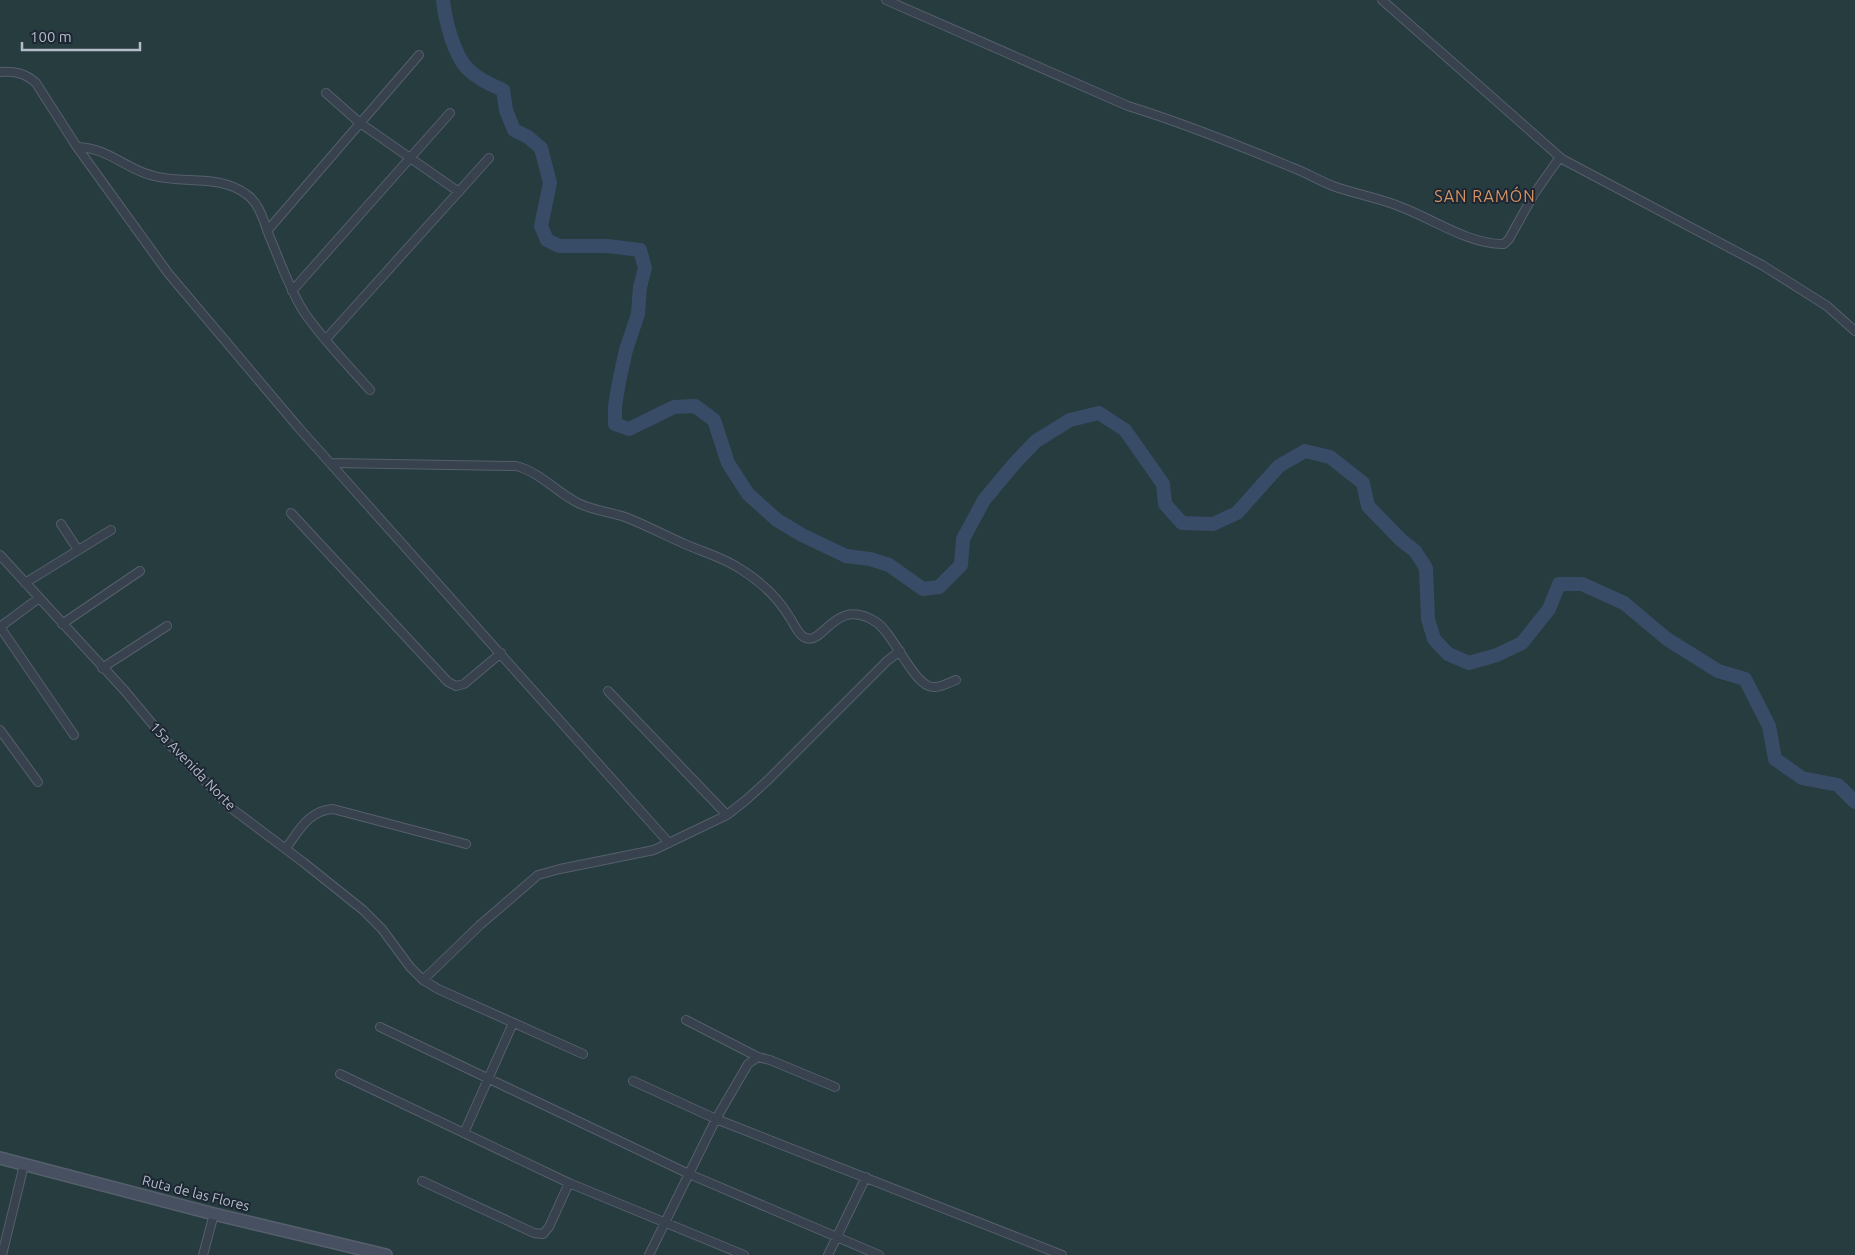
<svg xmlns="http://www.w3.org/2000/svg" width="1855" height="1255" viewBox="0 0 1855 1255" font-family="Ubuntu,sans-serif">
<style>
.park{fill:#263c3f}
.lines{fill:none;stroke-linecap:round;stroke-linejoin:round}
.river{stroke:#394c67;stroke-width:14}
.street-casing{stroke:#565f6c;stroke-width:10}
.secondary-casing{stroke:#565f6c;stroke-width:14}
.street{stroke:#38414e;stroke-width:8}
.secondary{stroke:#465061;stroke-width:11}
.labels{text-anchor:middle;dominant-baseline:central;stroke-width:4;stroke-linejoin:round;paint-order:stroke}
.street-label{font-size:14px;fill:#b4bcc9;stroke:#1d2633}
.quarter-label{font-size:16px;letter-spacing:1px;fill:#d59563;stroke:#1d2633}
</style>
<rect width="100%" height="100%" fill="#242f3e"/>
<path class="park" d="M0 0H1855V1255H0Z"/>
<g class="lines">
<path class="river" d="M443 0C445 19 454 57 469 70 478 79 491 85 503 90L506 110 514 130 528 137 541 148 550 183 541 226 547 240 559 246H607L640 250 645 268 640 287 638 314 626 350 619 382 615 406V424L629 429 674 407 695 406 714 420 728 463 748 494 777 520 802 535 846 556 870 559 889 565 923 589 939 587 961 565 963 539 984 500 1014 464 1036 441 1070 420 1099 413 1125 430 1163 484 1165 504 1182 523 1213 524 1237 513 1279 466 1305 451 1330 457 1363 483 1368 506 1401 540 1415 551 1426 568 1428 619 1434 639 1448 654 1469 663 1497 655 1522 643 1549 609 1559 584H1582L1624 603 1667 639 1718 671 1745 679 1769 726 1775 759 1802 778 1838 785 1855 802"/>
<defs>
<path id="street" d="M886 0 1128 106C1183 123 1238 145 1291 167 1305 172 1318 180 1333 186 1355 194 1379 198 1401 207 1433 219 1470 245 1504 244L1509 239 1534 194 1560 157
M1382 0 1562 159 1762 265 1827 306 1855 331
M0 72C15 71 25 73 36 83L77 147 168 273 298 427 669 843
M326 93 360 123 459 192
M77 147C110 148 126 170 154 176 185 184 219 174 246 194 261 204 264 224 271 240 281 264 290 290 304 312 323 340 348 365 370 390
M267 231 419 55
M292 291 450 113
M326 339 489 158
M330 463 516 466C540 472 556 492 578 503 592 510 609 512 625 517 646 525 666 536 687 545 706 553 725 558 742 570 761 582 779 599 790 618 794 624 799 636 806 638 824 645 835 596 876 622 894 633 915 690 935 687 942 687 950 682 956 680
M291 513 448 682 456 686 464 684 501 653
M61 524 78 550
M0 555 125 691 169 744 231 808 303 862 363 910 382 929 410 967 423 980 438 989 583 1054
M25 583 111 530
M62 624 140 571
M0 627 74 735
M0 627 39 598
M102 668 167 626
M608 691 727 815
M0 730 38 782
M286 848C299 831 309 810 333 809L466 844
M423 980 480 925 538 875 560 869 654 850 727 815 746 800 767 781 887 661 900 651
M686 1020 758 1057
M380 1027 689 1174 879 1255
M340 1074 569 1183 744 1255
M633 1081 716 1119 1062 1255
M464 1133 513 1023
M422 1181 534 1233 543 1234 549 1227 569 1183
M2 1255 24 1165
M203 1255 214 1214
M649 1255 716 1119 748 1064 758 1057 770 1060 835 1087
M828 1255 866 1177"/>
<path id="secondary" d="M0 1158 214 1214 386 1255"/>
</defs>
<use href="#street" class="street-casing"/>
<use href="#secondary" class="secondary-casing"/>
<use href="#street" class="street"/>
<use href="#secondary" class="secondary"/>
</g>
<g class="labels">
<g class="street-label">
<text transform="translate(193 766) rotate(46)">15a Avenida Norte</text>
<text transform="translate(196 1193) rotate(14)">Ruta de las Flores</text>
</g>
<g class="quarter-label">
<text x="1485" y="196">SAN RAMÓN</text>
</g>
</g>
<path d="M22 42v8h118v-8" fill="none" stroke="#b4bcc9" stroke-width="2.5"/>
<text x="30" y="42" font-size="15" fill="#b4bcc9" stroke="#1d2633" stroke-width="4" paint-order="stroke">100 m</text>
</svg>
